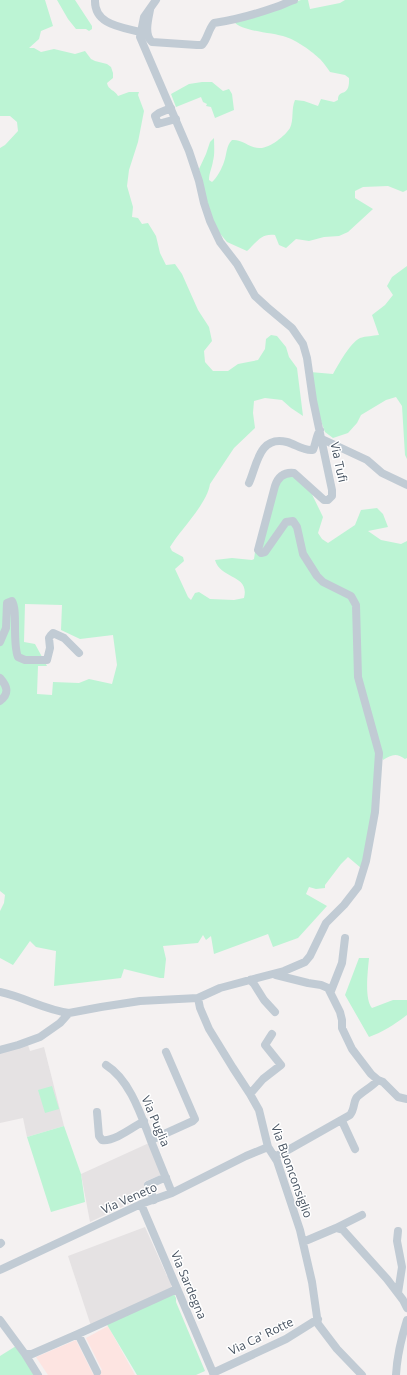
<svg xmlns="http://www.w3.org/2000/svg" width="407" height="1375" viewBox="0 0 407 1375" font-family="'Open Sans',sans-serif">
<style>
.education{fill:#e5e2e3}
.medical{fill:#fde4e1}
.green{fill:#bcf4d4;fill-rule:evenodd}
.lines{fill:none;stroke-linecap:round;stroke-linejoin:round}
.minor{stroke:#c1cbd4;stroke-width:8}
.labels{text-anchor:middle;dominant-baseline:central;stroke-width:3;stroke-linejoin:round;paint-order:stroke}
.street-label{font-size:12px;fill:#475361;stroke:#fff}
</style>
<rect width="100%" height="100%" fill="#f4f1f1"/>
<path class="education" d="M28 1045 30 1051 44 1047 64 1126 27 1137 23 1118 0 1123V1051Z
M149 1143 163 1174 144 1182 149 1195 137 1200 90 1222 81 1174Z
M145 1227 167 1276H169L173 1284 171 1285 173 1292 92 1329 68 1256Z"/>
<path class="medical" d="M108 1326 135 1375H48L36 1357 76 1340 93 1374 102 1370 86 1338Z"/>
<path class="green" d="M0 0H45L53 26 41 31 39 39 29 48H34L41 52 54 49 75 54 85 51 91 59 95 61 107 64 111 67 113 73V78L107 83C108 90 115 90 118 96L129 92H139L138 95 144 111 138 142 129 170 127 186 133 207 132 217 138 218 142 224 148 223 156 236 160 253 166 265 175 264 182 274 198 310 209 327 212 341 204 351 205 362 213 371H228L238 364 258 360 265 349 266 339 271 335 277 336 286 347 289 357 297 368 303 416 291 408 282 400 265 398 254 401 253 413 255 428 234 448 210 484C207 504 181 529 170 547L172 551 183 557 184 561 175 569 188 597 191 600 195 593 199 592 210 599 234 600 244 598C250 574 221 580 215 560L232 558 252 560 254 559 255 552 269 496 283 472 307 484 323 517 318 533 322 539 328 543 355 525 361 510 377 508 383 514 388 527 368 531 381 540 401 544 407 541V758L405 759C396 752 391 755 383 760L382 757 376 803 361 868 348 857 341 864 325 885V888L316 889 309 887 306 894 327 906 298 938 273 947 268 934 214 954 211 936 206 940 203 935 198 943 163 946 166 959 164 978H160L124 969 121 978 54 986 56 951 36 947 30 941 13 965 0 958V911L4 903 5 895 0 891V148L5 145 18 131 17 122 10 116H0ZM25 604 62 605 61 630 80 639 113 635 117 665 112 684 89 679 79 683 53 682 52 695 37 694 38 666H47L35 644 24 642Z
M57 0H75L92 26V29L89 31 86 29H76L68 19Z
M301 0H308L310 9 340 3 345 0H407V190L403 192 388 186 363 187 355 191V198L373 209 348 232 339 236 324 237 309 241 296 239 286 248 279 245 275 235C261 233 257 242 247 251L227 242 217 230 208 209 199 169 206 154 210 142 214 138C214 145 215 154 213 161 212 168 209 173 209 180L212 182C217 178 222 168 224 162 227 154 226 146 232 140 242 139 250 148 259 148 269 149 285 136 290 128 294 120 291 109 295 100L304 101 318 106 321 99 334 102 338 100C338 88 350 99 349 78L345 75 330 72C327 68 324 63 320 59 313 52 296 40 286 37 272 32 242 32 233 21Z
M202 82H212L223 91 229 89 232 94 234 110 215 118 211 107 206 106 207 104 203 102 201 97 176 107 171 94 189 84Z
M407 266V459L405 455 402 406 396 397 386 400 361 415 357 423 348 433 333 438 325 432 321 421 317 414 310 372 333 374C339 364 349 344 360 338 366 336 373 336 379 335L372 315 385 305 393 295 387 286 392 277Z
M359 958H369C368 970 364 999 372 1008L393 1000H407V1015C395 1024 383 1032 369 1037L345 995Z
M52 1086 59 1109 45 1113 38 1090Z
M64 1126 81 1174 85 1202 51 1212 27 1137Z
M173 1292 176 1298V1302L205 1371 196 1375H137L106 1323Z
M16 1346 35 1375H0V1356Z"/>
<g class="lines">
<path class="minor" d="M95 0C94 25 122 27 140 32
M150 10C148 20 144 35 152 42L197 45H202C208 38 208 30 214 23 235 20 256 14 276 7 282 5 288 2 294 0
M171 108 159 113 155 116 158 124 176 119
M322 439 367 460 382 473 407 485
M249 483C257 465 259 435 287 442 295 444 302 450 311 450H313C316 443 316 436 320 430
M0 642 6 628 7 603 12 601C18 611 12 642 18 657L25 660H47L50 648 49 638 51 635 53 633 64 638 79 653
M0 678C7 686 10 693 0 701
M276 975 308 983 321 985 328 988 340 1012 342 1020V1028L352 1049 371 1074 378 1080
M250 980 254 984 264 1000 275 1012
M331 991 342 963 345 938
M0 992C24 997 45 1010 69 1013
M198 998 200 1008 209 1029 233 1068 250 1094 259 1110 268 1147 277 1161 300 1230 312 1282 318 1324 337 1349 362 1375
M0 1050 18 1045 40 1037 60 1023 69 1013 101 1007 140 1001 198 998 220 988 284 971 305 962 310 956 326 923 344 905 358 887 366 861 375 812 379 753 358 677 356 605 351 596 323 582 317 576 303 554 297 527 293 521 286 522 265 552 261 553 258 550 275 486C278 477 284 472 294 473L324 500H328L332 496V490L313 400 307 358 303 344 292 328 267 307 255 296 237 264 220 242 210 221 204 203 199 181 189 151 140 37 144 17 156 0
M106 1065C130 1080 141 1115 151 1141 158 1158 165 1176 172 1193
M250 1094 263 1079 281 1065 265 1045 272 1034
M97 1112 99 1136 102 1140C114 1142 133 1127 144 1121
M342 1121 355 1149
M151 1140 193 1121 195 1119 166 1052
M275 1156 281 1154 350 1115C355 1109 353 1102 357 1097 363 1091 372 1087 378 1080L383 1082 398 1097 407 1099
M154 1200 148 1185 166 1177
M141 1204 214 1375
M336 1228 362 1215
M303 1242 336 1228 343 1230 387 1279 403 1300 407 1308
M0 1244 1 1243
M0 1270 141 1204 172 1193 246 1156 268 1147
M398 1293 402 1267 397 1241 398 1231
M0 1320 25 1354H32L78 1334 97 1372
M78 1334 177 1289
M25 1354 38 1375
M213 1373 286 1339 318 1319
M396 1375C397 1356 401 1339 407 1320"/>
</g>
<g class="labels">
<g class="street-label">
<text transform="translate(339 462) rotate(78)">Via Tufi</text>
<text transform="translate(156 1121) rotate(67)">Via Puglia</text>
<text transform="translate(292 1171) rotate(70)">Via Buonconsiglio</text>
<text transform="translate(129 1198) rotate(-24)">Via Veneto</text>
<text transform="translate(189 1285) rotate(67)">Via Sardegna</text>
<text transform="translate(261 1336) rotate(-26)">Via Ca' Rotte</text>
</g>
</g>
</svg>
